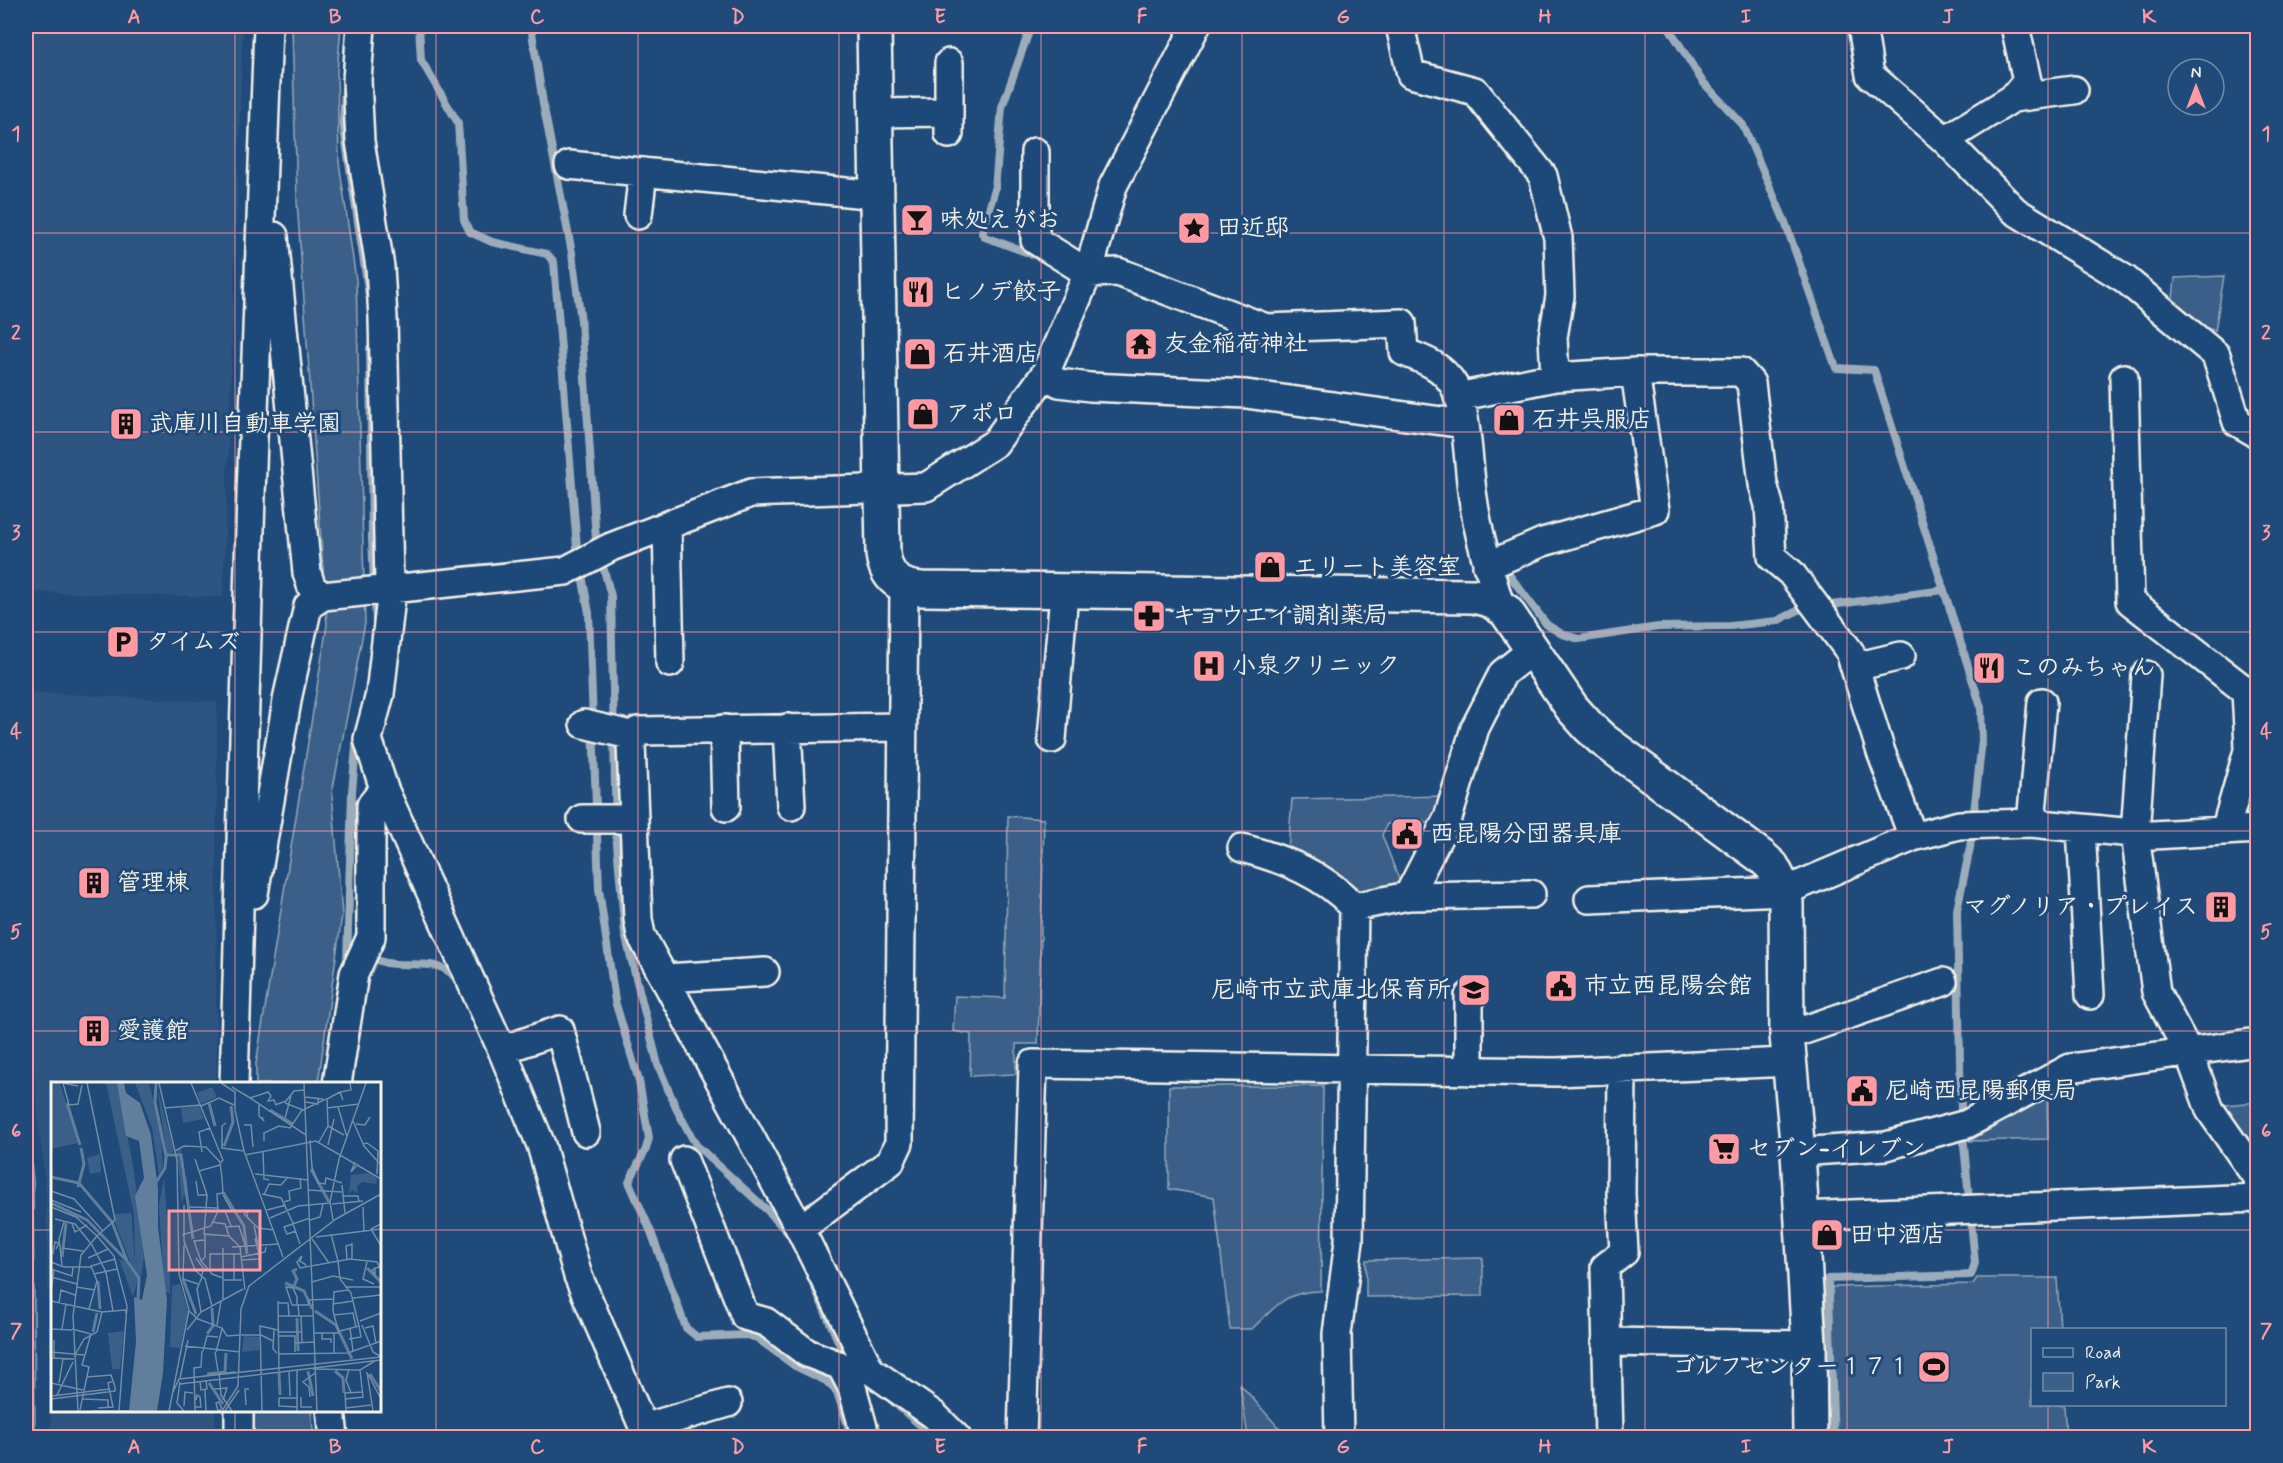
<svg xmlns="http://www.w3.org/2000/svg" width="2283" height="1463" viewBox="0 0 2283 1463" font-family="Mynerve,'Klee One',sans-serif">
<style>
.built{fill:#2d5581}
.green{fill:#3a5f88;stroke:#97a8b8;stroke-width:1.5}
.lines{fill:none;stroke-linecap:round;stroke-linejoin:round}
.stream{stroke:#9cacbb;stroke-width:8}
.minor-casing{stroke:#f4f1e8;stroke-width:32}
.tertiary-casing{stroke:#f4f1e8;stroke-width:38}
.minor{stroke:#1f4a7a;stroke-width:27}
.tertiary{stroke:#1f4a7a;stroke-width:33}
.grid{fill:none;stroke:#ff9aa2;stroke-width:1.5;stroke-opacity:0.55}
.labels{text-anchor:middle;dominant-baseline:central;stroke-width:6;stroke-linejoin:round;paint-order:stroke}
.poi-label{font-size:24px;font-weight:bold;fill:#f4f1e8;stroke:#1f4a7a;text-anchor:start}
.inset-river{fill:none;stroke:#627e9d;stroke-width:3}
.inset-road{fill:none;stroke:#748da6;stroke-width:1.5}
.view{fill:#ff9aa2;fill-opacity:0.15;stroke:#ff9aa2;stroke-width:3}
.inset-edge{fill:none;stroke:#f4f1e8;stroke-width:3}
.neatline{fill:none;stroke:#ff9aa2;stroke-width:2}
.grid-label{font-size:20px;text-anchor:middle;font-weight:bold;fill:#ff9aa2}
</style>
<rect width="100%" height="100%" fill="#1f4a7a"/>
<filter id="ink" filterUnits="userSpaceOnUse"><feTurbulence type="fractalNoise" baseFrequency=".0167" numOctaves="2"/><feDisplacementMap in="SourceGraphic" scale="12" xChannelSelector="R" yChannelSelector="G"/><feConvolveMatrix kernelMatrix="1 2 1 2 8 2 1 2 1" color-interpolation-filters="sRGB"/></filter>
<g filter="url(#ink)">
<path class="built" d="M26 26H243L223 597 26 592Z
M26 692 217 702 216 1083 52 1084V1410L215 1411V1437H51L46 1194 26 993Z"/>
<path class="green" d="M292 26H341L337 72 339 162 356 280 365 623 332 793 342 915 318 1083 256 1084V1064L327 625 297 201Z
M2224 276 2215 331 2211 328 2209 332 2173 299 2175 278Z
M1447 796 1434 832 1423 820 1387 824 1382 835 1400 882 1365 898 1288 850 1292 799Z
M1008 816 1044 819 1038 1044H1016V1074L970 1076 971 1034 953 1031 955 996 1005 998Z
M1169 1086H1323L1321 1291C1286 1291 1276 1306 1252 1329H1230L1214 1197 1169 1189Z
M2047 1098 2048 1139 1969 1141Z
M2257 1102V1175L2215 1106Z
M26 1107 33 1182 35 1438 26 1437Z
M1483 1258V1296L1366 1297V1260Z
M1977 1278H2057L2060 1329 2032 1330V1404L2064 1405 2066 1437H1837L1832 1287 1973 1284Z
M1240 1384 1277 1426 1294 1437H1248Z
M252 1411H311L314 1437 251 1438Z"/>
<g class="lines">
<path class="stream" d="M419 26 421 60 458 123 464 220 470 232 492 242 547 254 554 262 577 548 589 613 599 889 615 1001 639 1081 649 1138 646 1149 629 1182 651 1232 686 1328 697 1337 747 1335 757 1338 795 1366 826 1381 837 1392 852 1438
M531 26 543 103 572 253 581 321 596 540 611 596 616 833 625 934 658 1065 676 1108 696 1145 767 1210 789 1234
M1031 26 1002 107 995 189 982 233 985 237 1042 258
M1668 26 1702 81 1743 125 1785 222 1836 368 1874 370 1981 707 1982 740 1970 848 1957 910 1961 1113 1975 1263 1971 1275 1828 1279 1833 1438
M345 89 343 122 369 296
M370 348 372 539 376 623
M1501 564 1547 625 1562 634 1579 639 1658 627 1730 626 1777 621 1801 609 1944 590
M368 953C389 978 442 948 458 983
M347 962 352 792 357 736
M808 1272 841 1348 853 1362
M876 1387 935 1438"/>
<defs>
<path id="minor" d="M361 26 357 80 360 141 380 267 383 318 389 582 392 589 380 694 368 739 384 789 502 1050 541 1145 578 1276 648 1438
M1400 26 1411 74 1475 91 1543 176 1558 238 1560 296 1553 337 1555 377
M1862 26 1870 75 1945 140 2015 211 2125 279 2216 355 2237 422 2258 434
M949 63V134
M2013 98 2074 90
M876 113 949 112
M1945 140 2013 98 2027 81 2015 26
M1035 152V240L1088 273 1118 272 1266 328 1402 323 1404 352C1424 360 1441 365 1453 384 1468 406 1468 469 1473 498 1478 534 1489 570 1500 605
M569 165 877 195
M638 215 643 172
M1045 374 1059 383 1090 387 1246 394 1464 424
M2124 378 2130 601 2246 691 2249 747 2225 831
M1458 397 1555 377 1635 372H1741L1751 383 1763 484 1769 505 1772 557 1791 573 1850 652 1881 752 1913 837
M667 525 670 663
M1487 566 1543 542 1655 510 1635 372
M904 587 899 1143 890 1162 800 1229 870 1370 934 1415 957 1438
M323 596 565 571 611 547 751 493 926 487 995 443 1045 374 1088 273 1113 186 1196 26
M1855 667 1901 656
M2146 675 2135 834 2156 992 2189 1053 2210 1110 2258 1179
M584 724 634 736
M787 728 791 806
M724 729 726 807
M1052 739 1064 593
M582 819H634
M2031 823 2042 702
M2081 828 2090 995
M1242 848C1284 859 1325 875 1354 907L1408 896 1531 894
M254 894 288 695 308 606 323 596 312 588 307 573 274 236
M1408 896 1448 818 1475 728 1503 673 1532 650
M1589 899 1785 891 1913 837 1959 825 2031 823 2153 835 2258 829
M665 978 765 972
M1469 996V1071
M1787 1036 1943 982
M502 1050 560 1030 586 1132
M234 1084 251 495 268 26
M337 1084 354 974 371 937V805L384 789
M1798 1152 1886 1146 1967 1124 2070 1068 2258 1042
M684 1160 745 1316 766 1322 807 1353 841 1366 852 1387 866 1438
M1801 1216 2258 1198
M800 1229 641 935 638 919 631 743 638 731 902 727
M1606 1342 1809 1345
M239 1410V1438
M331 1410 334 1438
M643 1428 728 1403
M1022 1438 1033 1064 1556 1072 1790 1062
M1339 1438 1337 1334 1349 1241 1354 907
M1609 1438 1605 1267 1624 1252 1621 1194 1622 1068"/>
<path id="tertiary" d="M874 26 883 554C886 577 899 588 923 589L1473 596 1490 600 1506 611 1572 708 1589 727 1603 740 1762 857 1772 866 1785 891 1786 903 1787 1036 1798 1152 1809 1345 1810 1438"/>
</defs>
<use href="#minor" class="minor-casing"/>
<use href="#tertiary" class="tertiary-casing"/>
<use href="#minor" class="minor"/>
<use href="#tertiary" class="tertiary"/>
</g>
</g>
<path class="grid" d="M235 26V1084M436 26V1438M638 26V1438M839 26V1438M1041 26V1438M1242 26V1438M1444 26V1438M1645 26V1438M1847 26V1438M2048 26V1330M26 233H2258M26 432H2258M26 632H2258M26 831H2258M26 1031H2258M26 1230H52M380 1230H2258M2048 1404V1438M235 1410V1438"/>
<defs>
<symbol id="bar-square" viewBox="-11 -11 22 22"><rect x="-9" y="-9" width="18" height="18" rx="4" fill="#ff9aa2" stroke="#1f4a7a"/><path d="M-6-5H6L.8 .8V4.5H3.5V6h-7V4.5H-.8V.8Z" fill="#111"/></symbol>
<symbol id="sight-square" viewBox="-11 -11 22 22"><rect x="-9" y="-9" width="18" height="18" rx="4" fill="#ff9aa2" stroke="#1f4a7a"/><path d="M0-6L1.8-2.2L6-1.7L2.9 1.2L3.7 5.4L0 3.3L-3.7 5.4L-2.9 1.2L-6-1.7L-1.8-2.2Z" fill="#111"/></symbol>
<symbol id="restaurant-square" viewBox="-11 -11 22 22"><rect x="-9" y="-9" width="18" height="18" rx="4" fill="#ff9aa2" stroke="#1f4a7a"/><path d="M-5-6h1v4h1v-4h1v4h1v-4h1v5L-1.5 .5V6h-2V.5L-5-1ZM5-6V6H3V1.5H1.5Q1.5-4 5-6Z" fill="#111"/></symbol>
<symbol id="temple-square" viewBox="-11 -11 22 22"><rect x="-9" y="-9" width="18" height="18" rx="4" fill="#ff9aa2" stroke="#1f4a7a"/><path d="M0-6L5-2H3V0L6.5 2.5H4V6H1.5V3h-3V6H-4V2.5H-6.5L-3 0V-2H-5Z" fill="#111"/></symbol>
<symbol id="shop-square" viewBox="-11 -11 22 22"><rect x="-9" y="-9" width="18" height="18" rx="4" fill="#ff9aa2" stroke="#1f4a7a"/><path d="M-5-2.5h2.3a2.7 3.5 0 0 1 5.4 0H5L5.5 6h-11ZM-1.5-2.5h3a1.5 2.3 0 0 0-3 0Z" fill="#111"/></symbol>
<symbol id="building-square" viewBox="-11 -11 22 22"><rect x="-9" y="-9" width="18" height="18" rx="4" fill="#ff9aa2" stroke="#1f4a7a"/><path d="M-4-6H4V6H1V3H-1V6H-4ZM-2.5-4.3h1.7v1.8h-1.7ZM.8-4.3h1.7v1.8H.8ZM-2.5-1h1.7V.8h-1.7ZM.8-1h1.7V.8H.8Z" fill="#111"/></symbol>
<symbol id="pharmacy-square" viewBox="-11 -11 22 22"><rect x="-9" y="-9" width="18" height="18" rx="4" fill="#ff9aa2" stroke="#1f4a7a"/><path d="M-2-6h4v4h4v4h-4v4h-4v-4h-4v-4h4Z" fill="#111"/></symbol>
<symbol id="parking-square" viewBox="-11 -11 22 22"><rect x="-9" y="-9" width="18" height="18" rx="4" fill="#ff9aa2" stroke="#1f4a7a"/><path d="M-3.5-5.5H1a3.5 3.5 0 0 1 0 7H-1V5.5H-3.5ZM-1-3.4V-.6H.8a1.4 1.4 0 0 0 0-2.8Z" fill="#111"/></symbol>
<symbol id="hospital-square" viewBox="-11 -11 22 22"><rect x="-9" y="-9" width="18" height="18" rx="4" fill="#ff9aa2" stroke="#1f4a7a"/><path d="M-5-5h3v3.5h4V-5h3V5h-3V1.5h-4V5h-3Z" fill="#111"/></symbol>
<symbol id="civic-square" viewBox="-11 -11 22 22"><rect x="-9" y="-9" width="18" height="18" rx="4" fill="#ff9aa2" stroke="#1f4a7a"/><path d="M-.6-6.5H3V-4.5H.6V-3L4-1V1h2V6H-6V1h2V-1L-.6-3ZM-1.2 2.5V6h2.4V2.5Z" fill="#111"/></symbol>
<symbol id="school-square" viewBox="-11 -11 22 22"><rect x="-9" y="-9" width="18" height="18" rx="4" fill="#ff9aa2" stroke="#1f4a7a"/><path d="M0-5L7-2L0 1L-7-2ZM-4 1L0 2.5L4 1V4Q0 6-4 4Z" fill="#111"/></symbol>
<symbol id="supermarket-square" viewBox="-11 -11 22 22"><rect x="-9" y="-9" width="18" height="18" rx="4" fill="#ff9aa2" stroke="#1f4a7a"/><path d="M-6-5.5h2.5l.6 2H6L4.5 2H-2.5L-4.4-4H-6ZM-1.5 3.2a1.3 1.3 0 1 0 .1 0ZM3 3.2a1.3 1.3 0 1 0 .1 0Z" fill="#111"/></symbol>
<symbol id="stadium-square" viewBox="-11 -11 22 22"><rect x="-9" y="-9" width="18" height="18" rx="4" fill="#ff9aa2" stroke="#1f4a7a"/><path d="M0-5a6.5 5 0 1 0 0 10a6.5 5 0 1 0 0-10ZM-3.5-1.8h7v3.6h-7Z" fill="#111"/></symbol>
</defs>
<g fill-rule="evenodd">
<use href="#bar-square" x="898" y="201" width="38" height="38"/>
<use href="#sight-square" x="1175" y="209" width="38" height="38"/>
<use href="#restaurant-square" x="899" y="273" width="38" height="38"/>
<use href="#temple-square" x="1122" y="325" width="38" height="38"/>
<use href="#shop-square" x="901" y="335" width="38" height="38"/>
<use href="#shop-square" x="904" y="395" width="38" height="38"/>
<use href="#shop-square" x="1490" y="401" width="38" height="38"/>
<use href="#building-square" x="107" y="405" width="38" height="38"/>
<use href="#shop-square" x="1251" y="548" width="38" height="38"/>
<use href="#pharmacy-square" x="1130" y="597" width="38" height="38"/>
<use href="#parking-square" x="104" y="623" width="38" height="38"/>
<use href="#hospital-square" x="1190" y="647" width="38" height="38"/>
<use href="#restaurant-square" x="1970" y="649" width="38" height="38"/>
<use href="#civic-square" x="1388" y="815" width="38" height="38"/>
<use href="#building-square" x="75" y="864" width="38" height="38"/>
<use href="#building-square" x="2202" y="888" width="38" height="38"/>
<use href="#civic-square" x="1542" y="967" width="38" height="38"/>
<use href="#school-square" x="1455" y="971" width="38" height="38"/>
<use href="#building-square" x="75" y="1012" width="38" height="38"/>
<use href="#civic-square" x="1843" y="1072" width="38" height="38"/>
<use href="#supermarket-square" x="1705" y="1130" width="38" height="38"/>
<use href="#shop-square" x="1808" y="1216" width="38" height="38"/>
<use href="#stadium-square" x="1915" y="1348" width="38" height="38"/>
</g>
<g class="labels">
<g class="poi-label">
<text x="940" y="220">味処えがお</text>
<text x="1217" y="228">田近邸</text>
<text x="941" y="292">ヒノデ餃子</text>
<text x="1164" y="344">友金稲荷神社</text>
<text x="943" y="354">石井酒店</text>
<text x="946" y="414">アポロ</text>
<text x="1532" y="420">石井呉服店</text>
<text x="149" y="424">武庫川自動車学園</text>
<text x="1293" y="567">エリート美容室</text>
<text x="1172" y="616">キョウエイ調剤薬局</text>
<text x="146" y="642">タイムズ</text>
<text x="1232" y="666">小泉クリニック</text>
<text x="2012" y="668">このみちゃん</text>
<text x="1430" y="834">西昆陽分団器具庫</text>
<text x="117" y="883">管理棟</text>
<text x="2198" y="907" text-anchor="end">マグノリア・プレイス</text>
<text x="1584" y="986">市立西昆陽会館</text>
<text x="1451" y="990" text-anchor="end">尼崎市立武庫北保育所</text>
<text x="117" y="1031">愛護館</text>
<text x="1885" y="1091">尼崎西昆陽郵便局</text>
<text x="1747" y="1149">セブン-イレブン</text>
<text x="1850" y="1235">田中酒店</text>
<text x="1911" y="1367" text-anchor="end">ゴルフセンター１７１</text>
</g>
</g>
<g transform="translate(51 1082)">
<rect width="330" height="330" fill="#1f4a7a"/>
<path d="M0 1H9L27 61 0 67ZM55 1H66L83 89 93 175 90 195 80 182 64 140V132L80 131V126L84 181 83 132ZM84 1 98 2 109 41 112 84 108 93 101 46ZM106 5 123 69 117 73V82ZM161 5 166 15 150 22 146 11ZM148 24 153 37 132 41 130 26ZM130 66V90L136 96 137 117 133 113 131 122 126 70ZM49 72 50 90 39 92 36 76ZM317 91 326 96 325 102 311 100 306 104 307 111 301 108 298 112 300 93ZM113 96 119 177V212L113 208 108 123ZM68 177 75 180 87 197 82 215ZM129 202 137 230 129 266 119 265 121 204ZM73 249 69 287H61L57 251ZM193 254 208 255V268L191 270Z" fill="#3a5f88"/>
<path d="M66 1H73L75 11 89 21 100 53 107 107V145L116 218 112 291 106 329H78L85 260 83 215 91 218 96 193 84 114 93 96 88 59 75 54Z" fill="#627e9d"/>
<path class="inset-river" d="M16 21 29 63M158 21 164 44M219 28 242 42M173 64 182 40 180 24M115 73H130L142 157M260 87 278 120M0 95 28 101 61 140 76 179M104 102 114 86 115 74 104 20 105 1M27 105 33 82 30 66M172 110 193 144 196 172M0 121 36 138 76 179 88 196 87 217M11 175 15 141M316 186 330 200M132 197 145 232M47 199 49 227M234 201 253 209 261 227M243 204 246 197 242 189 246 187M264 229 285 243 301 277M246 236 247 269M42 250 46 231M156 252 162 244 161 226M257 289 262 314M284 289 292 296 293 311M228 291 229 313M156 292 174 290 175 271M319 292 330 309M158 301 172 322"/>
<path class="inset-road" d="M36 1 64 138 46 154 63 174 76 224 68 329M108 1 126 78 128 192 138 228 118 329M140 1 172 78 169 81M170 1 184 10V28L193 69 232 175M253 1 266 329M27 4 12 1 18 23 27 22 31 3M181 5 199 16 217 10 220 14 217 19 223 18 225 23M254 15 272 17M199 16 255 53M292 18 289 10 300 8 299 1M254 20 267 22V17M234 21 252 28 275 17M208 23V34L213 39 211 35M224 23 235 19 243 9 253 8M150 24 168 16 183 23M287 25 296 55M113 26 150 23M276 26 308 22M234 36 240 14M302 39 313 64 328 81M175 41 171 44V66L193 69M305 42 314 43 319 35M193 43H200L202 65M277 44 293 53M259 58 261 85 267 101 274 102 275 96 291 101M213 59V51L228 44 239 46 251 28M268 60 277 44 276 17 289 10M312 62 316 61 327 69 326 92M277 63 283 37M124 69 133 64 155 65 169 80 171 96 172 111 166 112 167 129 160 144 131 153M151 70 148 50 159 46M212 70 213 97 218 98M194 73 265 59 330 97M144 77 156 113 153 152 178 154M304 80 300 90 307 82M148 89 169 83M204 92 257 98M145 99 147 113H156M291 103 294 131M257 108 291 110M0 109 23 117 52 149M211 112 230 116 242 141M172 113 181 129M213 113 218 102 230 103 237 95M291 114H307L308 120M0 118 30 130M233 120 239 118 238 109 250 106 249 96M281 122 312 119M133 123V159L144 188 154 197 161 224M0 125 25 135 46 154 30 173 22 234 27 329M139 125 166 126M312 125 313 149M216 128 235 123M167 129H174L180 144M196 135 197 129 193 132 207 146 223 148M219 136 247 124 279 121M4 137 24 142 41 163 55 190 62 229M259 138 269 135 272 122M282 138 279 120 288 77 315 1M161 140 174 142 178 154 189 165 194 208M21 142 24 150 36 143M242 142 249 162M330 142 320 147 330 164M203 144 207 162M176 145 188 144 194 163M245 149 236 152 233 145 259 136M280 152 287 179M154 153V175L150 179 161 192 172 196M265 155 330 147M261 157 278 181M133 163 132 197 147 202M181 165 228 162M11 166 32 169M172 166V198H191M2 172 4 160 8 161 5 167M190 175 214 170 215 165M37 176 57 167M145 176 153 187 150 195M296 177 295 164 301 162V177M190 178 209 177 204 156M249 178 246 180 249 186 299 177 326 180 330 188M150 179 143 159 154 158M249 179 251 174 248 177 249 178V179L250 180 254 182 255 184M287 179 289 197 300 211 308 244M0 180 13 185H40M316 180 312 197 323 202M11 183 8 157 13 140M324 186V193L321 188 324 186H325L328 185M0 187 21 194 22 185M159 189V172H189M43 192 66 187M0 195 26 202M183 198V172M261 200 282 194 302 198M25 205 44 208M294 205H330M0 211 3 188M302 216 330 213M172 218V199M0 219 51 230M227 219 228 289M8 221 10 208 24 213M227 221H237L238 234M282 222 302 219M38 227 46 199 40 184 64 177M138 229 147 237 171 246 176 254 189 253M150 230 146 207 151 195M283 233 302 231 305 245M227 234H262M248 234 247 223 246 221V215L242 206 235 205 241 223H257L258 218 282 217M250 234 251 260M309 239 330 231M166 243 170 219M311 243 322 270 329 274M299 246 302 269M314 246 322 244 325 262M0 247 21 248M11 247 15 222M21 247 40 252 31 283 38 285 29 328M136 248 150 230 192 207M223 248 222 267 226 271M289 249 308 244 310 255 298 257M227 250H250M263 251H288L282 229 283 210 297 208M271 251V257H280V261M190 253H210L222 259M227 254H244V270M244 261 263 260M134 264 189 270M152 269 156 254 167 255M0 270 33 273M164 270 167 289M165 270 171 247M25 271 33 257 46 250 51 230 74 228 75 231M283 271V251M227 272 297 271 330 259M0 276 23 277M3 277V258M262 287 309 288 324 279M298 287 295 298 300 311M246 288V329M238 289 239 314M168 290 170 313 181 329M316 290 322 329M317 292 330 317M153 294 184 290M36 295 60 293 64 305M129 296 137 258M149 299 150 308 156 307 155 298M129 300 126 321 133 329M0 301 32 308M8 301 12 277M129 302 330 278M163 307 176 306 172 318M154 308 155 329M122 310 128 297 330 275M6 313 22 280M0 314 59 307M250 315V325H261M259 315 258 305 252 300 264 291M0 317 64 309V305M32 317 57 318V325M294 317 312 315 309 288M195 323 194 307H198M133 324 134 310 142 311M144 325H150L149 315 146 313 145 318M247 325 228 324V316H247M47 326 62 325 57 301 62 299M295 326 320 323M170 327 167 329 165 321 168 320 171 327M40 329H78M144 329 143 286 150 285 151 269M171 329 187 304 190 227 198 204 285 137 330 112M174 329 188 308M211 329 209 244 227 248M295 329 294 311 312 310"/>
<path class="view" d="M118 129H209V188H118Z"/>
<rect width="330" height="330" class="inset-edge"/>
</g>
<rect width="2283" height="1463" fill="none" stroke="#1f4a7a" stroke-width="66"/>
<rect x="2031" y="1328" width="195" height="78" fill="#1f4a7a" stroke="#748da6" stroke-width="1.5"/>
<rect x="2043" y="1348" width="30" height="9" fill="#1f4a7a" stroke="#748da6" stroke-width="1.5"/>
<text x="2085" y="1358" font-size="18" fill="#f4f1e8">Road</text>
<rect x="2043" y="1373" width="30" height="18" fill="#3a5f88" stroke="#748da6" stroke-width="1.5"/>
<text x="2085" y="1388" font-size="18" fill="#f4f1e8">Park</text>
<g transform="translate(2196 87)"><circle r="28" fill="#1f4a7a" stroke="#748da6" stroke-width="1.5"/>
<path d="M0-4.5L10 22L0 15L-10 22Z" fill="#ff9aa2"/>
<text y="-9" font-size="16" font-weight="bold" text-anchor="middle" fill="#f4f1e8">N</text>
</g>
<rect x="33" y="33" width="2217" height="1397" class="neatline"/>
<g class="grid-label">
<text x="134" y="23">A</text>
<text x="335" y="23">B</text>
<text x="537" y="23">C</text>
<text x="738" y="23">D</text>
<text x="940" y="23">E</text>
<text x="1142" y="23">F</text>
<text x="1343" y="23">G</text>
<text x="1545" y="23">H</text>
<text x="1746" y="23">I</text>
<text x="1948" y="23">J</text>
<text x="2149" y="23">K</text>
<text x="16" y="140">1</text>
<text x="2266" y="140">1</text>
<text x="16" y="339">2</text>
<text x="2266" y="339">2</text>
<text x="16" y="539">3</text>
<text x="2266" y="539">3</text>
<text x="16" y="738">4</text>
<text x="2266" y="738">4</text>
<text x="16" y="938">5</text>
<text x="2266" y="938">5</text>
<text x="16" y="1137">6</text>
<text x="2266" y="1137">6</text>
<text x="16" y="1337">7</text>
<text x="2266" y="1337">7</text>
<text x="134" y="1453">A</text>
<text x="335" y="1453">B</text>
<text x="537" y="1453">C</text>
<text x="738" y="1453">D</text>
<text x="940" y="1453">E</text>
<text x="1142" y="1453">F</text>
<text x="1343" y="1453">G</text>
<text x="1545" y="1453">H</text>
<text x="1746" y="1453">I</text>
<text x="1948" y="1453">J</text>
<text x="2149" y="1453">K</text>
</g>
</svg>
